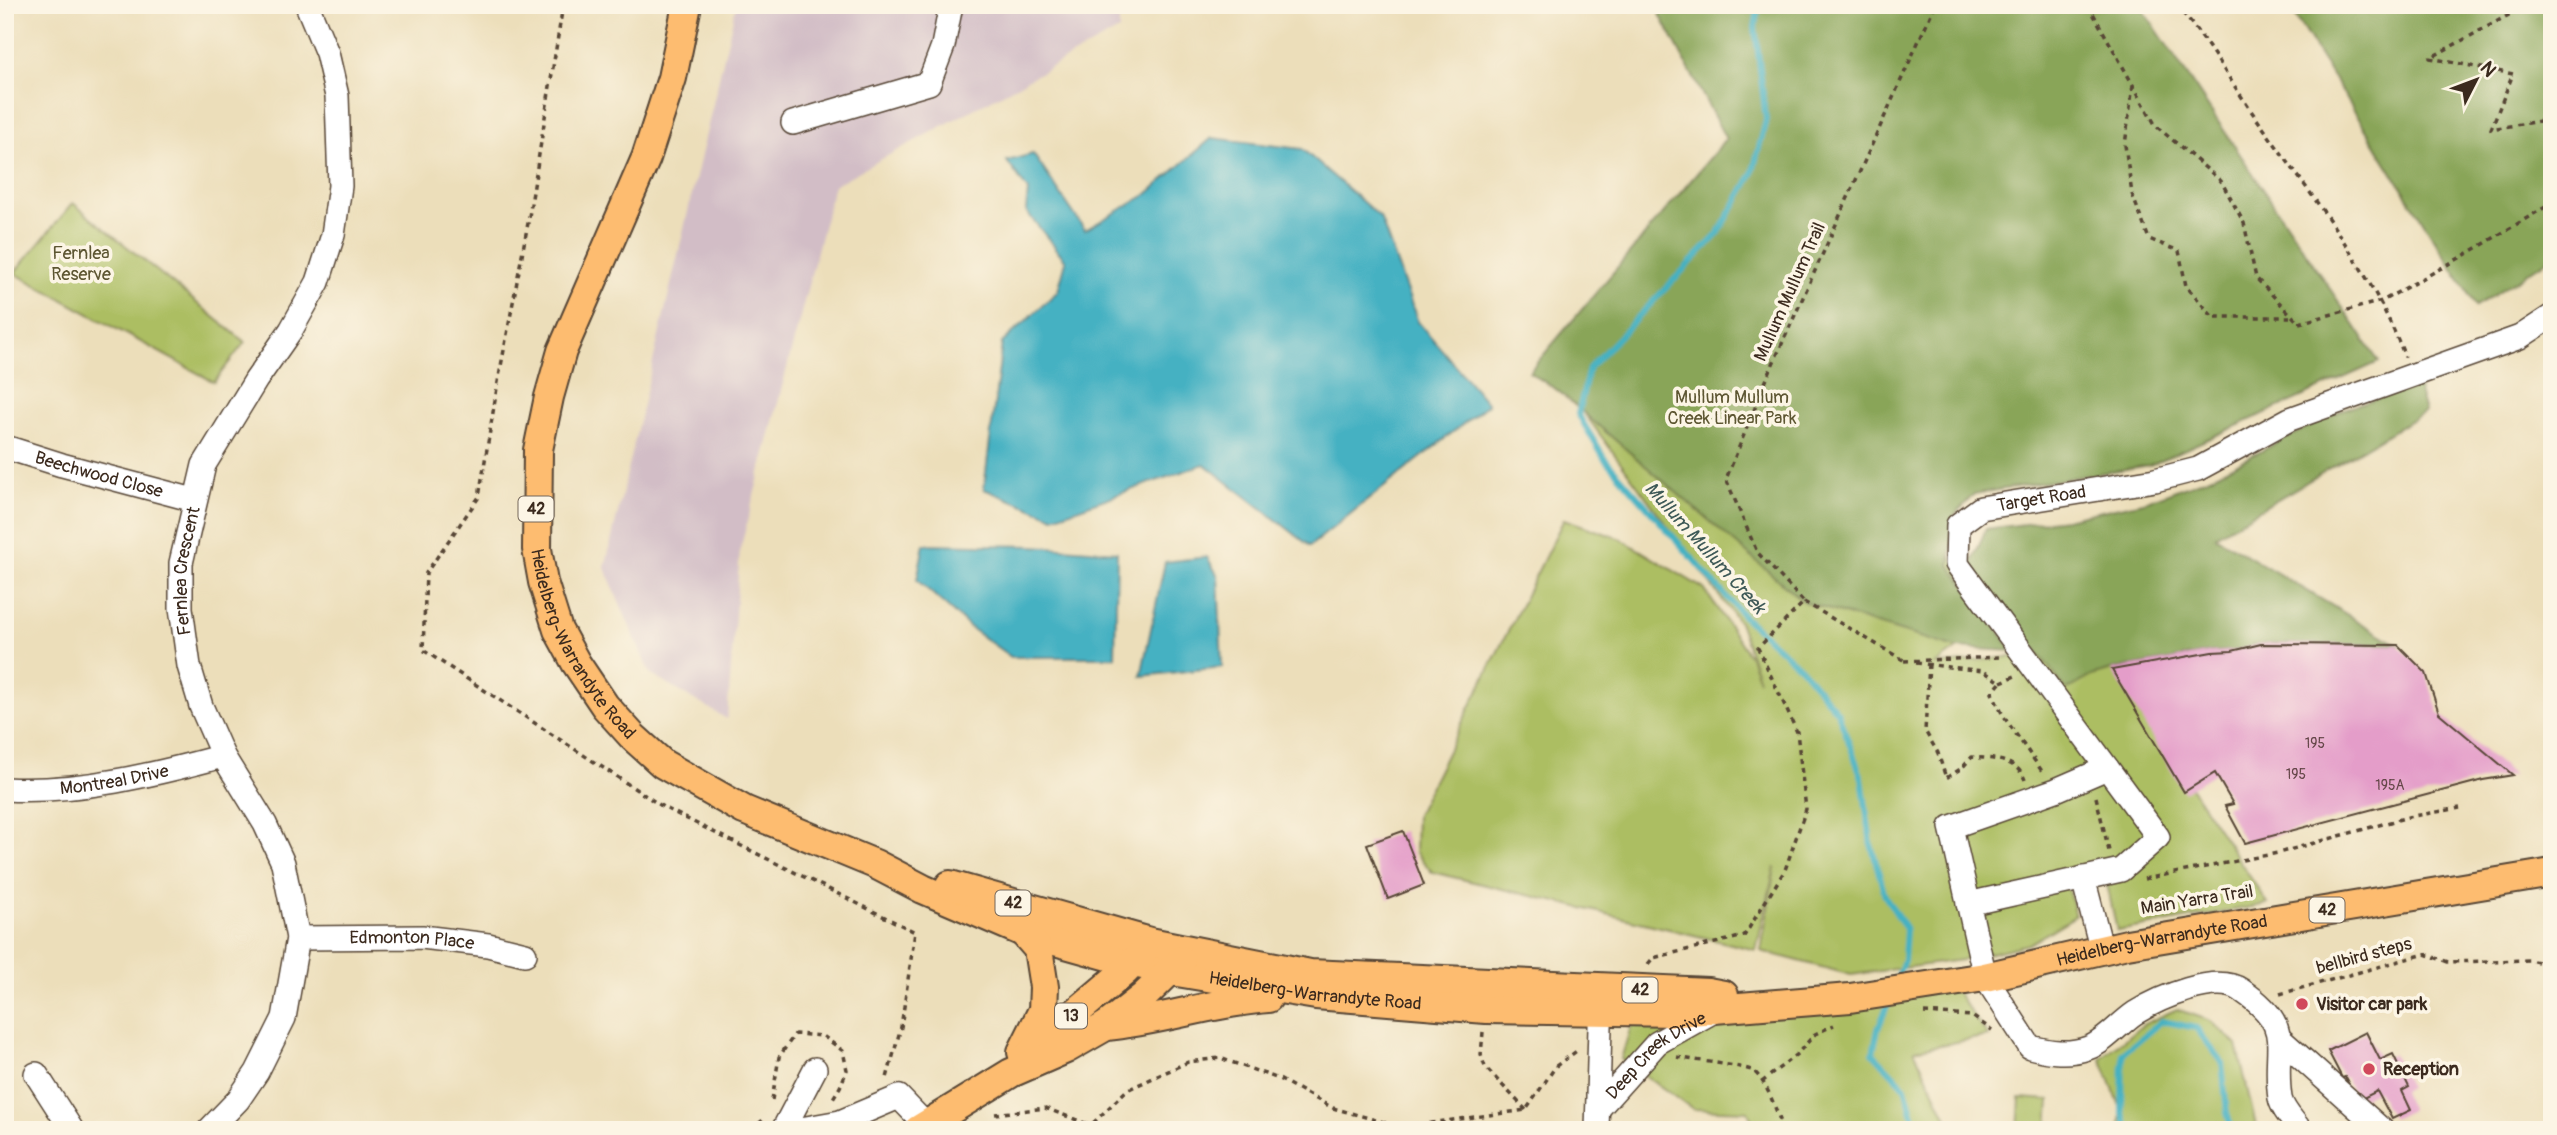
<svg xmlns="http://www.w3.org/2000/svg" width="2557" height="1135" viewBox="0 0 2557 1135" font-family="Pangolin,sans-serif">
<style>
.industrial{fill:#d2bdc6}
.green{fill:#acbe62;stroke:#747440;stroke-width:2}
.forest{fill:#89a558;stroke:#62683b;stroke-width:2}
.water{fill:#45b1c2;stroke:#406e70;stroke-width:2}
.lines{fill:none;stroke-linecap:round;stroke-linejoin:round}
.stream{stroke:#45b1c2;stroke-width:6}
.building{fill:#e49dc9}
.minor-casing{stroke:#564535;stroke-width:26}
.major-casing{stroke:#564535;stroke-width:32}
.path{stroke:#564535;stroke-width:3.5;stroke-dasharray:5 5;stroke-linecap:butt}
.minor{stroke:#fff;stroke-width:23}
.major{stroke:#fdbc6f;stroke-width:28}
.poi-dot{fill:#d1495b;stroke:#fcf5e5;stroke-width:2.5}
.labels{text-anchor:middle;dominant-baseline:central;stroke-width:7;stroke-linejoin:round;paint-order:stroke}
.number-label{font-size:14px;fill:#654749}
.shield{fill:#fcf5e5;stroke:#75675a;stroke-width:2}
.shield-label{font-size:16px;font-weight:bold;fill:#3b2a1e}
.park-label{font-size:18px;fill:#5d5632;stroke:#fcf5e5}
.street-label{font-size:18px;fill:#3b2a1e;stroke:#fcf5e5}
.poi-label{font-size:18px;font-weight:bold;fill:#3b2a1e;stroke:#fcf5e5;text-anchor:start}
.water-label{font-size:19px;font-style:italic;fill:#3e5957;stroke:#fcf5e5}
</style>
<rect width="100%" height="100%" fill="#fcf5e5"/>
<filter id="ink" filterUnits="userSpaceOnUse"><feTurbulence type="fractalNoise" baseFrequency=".0143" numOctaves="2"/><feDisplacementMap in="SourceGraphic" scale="14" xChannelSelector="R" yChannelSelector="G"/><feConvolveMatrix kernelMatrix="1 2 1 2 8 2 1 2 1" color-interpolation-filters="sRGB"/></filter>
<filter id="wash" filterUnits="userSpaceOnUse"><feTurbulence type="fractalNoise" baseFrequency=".00686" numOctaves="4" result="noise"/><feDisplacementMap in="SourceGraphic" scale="28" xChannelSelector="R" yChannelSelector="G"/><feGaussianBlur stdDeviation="1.57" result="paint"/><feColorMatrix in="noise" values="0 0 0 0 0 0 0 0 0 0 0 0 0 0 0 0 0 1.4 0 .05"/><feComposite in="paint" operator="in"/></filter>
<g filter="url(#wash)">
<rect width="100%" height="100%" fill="#ecdeba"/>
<path class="industrial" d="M736 5H1119V30L834 185 740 550 727 719 650 674 605 568Z"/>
<path class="green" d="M73 203 245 342 214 382 14 273Z
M1853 395 1992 623 1935 665 2008 657 2103 655 2268 904 2117 931 2103 865 2064 873 2075 916 2029 944 1962 960 1851 975 1761 951 1775 867 1756 950 1432 872 1415 852 1416 815 1564 519 1621 539 1704 589 1750 657 1759 680 1740 624 1584 413Z
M1950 983 1988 1036 1914 1050 1948 1120 1940 1130H1755L1748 1111 1693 1109 1621 1059 1633 1020Z
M2177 1009 2211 1021 2237 1045 2257 1130H2120L2122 1111 2101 1058 2144 1024Z
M2020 1098 2050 1100 2048 1130H2018Z"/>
<path class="forest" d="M1655 5H2140L2379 362 2150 465 1974 494 1954 516 1950 565 2013 651 1956 648 1804 602 1557 390 1529 372 1726 139Z
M2288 5H2552V257L2476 306Z
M2417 385 2425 412 2215 536 2398 645 2261 644 2232 651 2212 652 2112 670 2092 676 2067 690 1970 566 1986 529 2065 519 2147 501 2210 477 2344 409Z"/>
<path class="water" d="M1212 138 1302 149 1380 217 1418 322 1488 404 1310 546 1204 464 1054 517 984 489 1002 343 1058 291 1066 261 1026 211 1028 191 1007 161 1033 154 1085 230 1146 195Z
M924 544 1033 546 1117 552 1115 657H1011L973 630 917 580Z
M1207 557 1218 576 1222 667 1141 676 1165 562Z"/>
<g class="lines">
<path class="stream" d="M1759 5 1755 27 1766 120 1752 175 1718 234 1589 368 1578 414 1604 458 1746 619 1801 668 1838 713 1862 778 1871 844 1885 896 1906 929 1904 960 1895 984
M1889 1001 1878 1029 1873 1053 1905 1087 1917 1130
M2129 1130 2122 1111 2123 1053 2162 1021 2196 1028 2222 1062 2227 1113 2232 1130"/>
</g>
<g id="blocks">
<path class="building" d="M2261 644 2398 645 2426 673 2439 713 2513 775 2483 780 2245 843 2225 806 2233 804 2215 773 2184 792 2112 670 2212 652 2232 651Z
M1403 831 1424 885 1388 899 1367 844Z
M2366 1032 2380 1060 2393 1054 2409 1087 2402 1091 2411 1110 2392 1119 2377 1091 2363 1098 2365 1100 2353 1092 2345 1077 2342 1078 2328 1051Z"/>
</g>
</g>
<g filter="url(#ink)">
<use href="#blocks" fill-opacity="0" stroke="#564535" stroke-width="2"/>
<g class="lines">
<defs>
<g id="minor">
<path d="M793 123 929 83 943 46 951 5"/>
<path id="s1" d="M5 447 62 465 194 500"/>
<path d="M2107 768 2056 790 1951 827 1985 977 2030 1047C2050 1052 2068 1055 2088 1048 2105 1042 2120 1023 2135 1013 2159 998 2216 973 2241 990 2297 1028 2272 1045 2280 1098 2282 1109 2294 1121 2300 1130"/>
<path id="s2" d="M5 789C78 793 153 775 223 756"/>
<path d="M2083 878 2102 951"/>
<path id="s3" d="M1968 904 2121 870 2158 837 1957 564 1958 525 1981 508 2155 480 2198 469 2290 419 2520 337 2552 316"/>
<path id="s4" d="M298 938 422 937 488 945 525 954"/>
<path d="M2279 1038 2382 1130"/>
<path d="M36 1074 72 1130"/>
<path id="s5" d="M1598 1109 1657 1043 1716 1010"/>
<path id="s6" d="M209 1130 238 1100 257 1072 284 1018 298 938 283 863 265 824 223 756 201 706 189 666 181 608V563L204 465 256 380 291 330 318 282 333 235 340 186 337 96 327 53 307 5"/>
<path d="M783 1130 815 1069"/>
<path d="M795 1130 840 1122 899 1097 926 1125"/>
<path d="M1597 1130 1601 993"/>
</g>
<g id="major">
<path id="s7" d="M687 5 672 78 646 158 562 351 549 397 538 450 537 549 543 582 558 630 576 663 605 706 633 737 663 764 744 810 875 864 923 889 1023 932 1134 963 1171 971 1316 995 1486 1009 1678 1012 1850 998 1985 977 2127 944 2552 873"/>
<path d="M950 885 1150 942 1310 974 1708 992 1724 995"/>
<path d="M1106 1026C1161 1021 1212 1002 1268 998"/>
<path d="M1022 1052 1043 1010 1044 987 1038 949 1023 932"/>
<path d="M1023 1061 1053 1032 1125 971 1143 952"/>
<path d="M918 1130 1011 1073 1066 1049 1106 1026 1143 997 1181 960"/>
</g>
</defs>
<use href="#minor" class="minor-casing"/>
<use href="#major" class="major-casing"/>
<path class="path" d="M563 5 528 223 498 382 479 497 426 573 423 650 663 807 915 932 901 1027 887 1078
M2076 5 2090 8
M2091 5 2090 8 2156 126 2221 181 2244 223 2256 278 2299 323 2382 301 2472 251 2552 203
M2176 5C2208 41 2231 83 2259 122 2313 198 2371 269 2405 357
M2527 5 2430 58 2513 74 2491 129 2552 119
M2133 85 2125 145 2132 194 2149 239 2179 251 2186 286 2213 317H2290
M1804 602 1905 661
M1904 661 2000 657
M1916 663 1983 671 2001 682 1992 693 2004 717 2044 774
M1929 664 1925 731 1938 753 1946 778 1962 768 1972 757C1991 759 2017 758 2025 780
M2001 682 2015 676
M2096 797 2109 851
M2144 879 2278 853 2408 817 2460 808
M1648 964 1653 958 1744 936 1785 870 1806 809 1797 732 1758 648 1804 602 1757 552 1726 479 1772 366 1935 5
M2280 994 2425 954 2448 962 2529 960 2552 965
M1924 1013 1972 1016 1992 1030
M1483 1032 1481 1055 1485 1067 1526 1110
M1677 1057C1691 1060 1746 1066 1753 1071 1767 1080 1777 1114 1784 1130
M1762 1082 1798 1053 1815 1034 1834 1025
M772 1100 779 1057 795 1034 823 1036 843 1051 847 1070 840 1087 832 1100
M995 1114 1045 1108 1090 1125
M751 1130 763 1120
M1086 1130 1127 1090 1188 1062 1220 1058 1279 1079 1333 1108 1401 1127 1526 1110 1556 1066 1578 1050"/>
<use href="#minor" class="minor"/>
<use href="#major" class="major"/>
</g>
</g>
<g class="poi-dot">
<circle cx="2302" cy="1004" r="7"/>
<circle cx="2369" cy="1069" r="7"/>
</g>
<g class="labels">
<g class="number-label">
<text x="2315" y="743">195</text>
<text x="2296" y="774">195</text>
<text x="2390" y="785">195A</text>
</g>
<g class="shield">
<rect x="518.5" y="496.5" width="35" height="25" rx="5"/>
<rect x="995.5" y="890.5" width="35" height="25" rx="5"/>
<rect x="2309.5" y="897.5" width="35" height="25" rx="5"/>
<rect x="1622.5" y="977.5" width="35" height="25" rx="5"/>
<rect x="1055" y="1003.5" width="32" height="25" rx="5"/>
</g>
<g class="shield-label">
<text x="536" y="509">42</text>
<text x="1013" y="903">42</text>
<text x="2327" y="910">42</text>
<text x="1640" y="990">42</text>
<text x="1071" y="1016">13</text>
</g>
<g class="park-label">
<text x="81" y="253">Fernlea<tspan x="81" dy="21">Reserve</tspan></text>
<text x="1732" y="397">Mullum Mullum<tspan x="1732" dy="21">Creek Linear Park</tspan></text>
</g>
<g class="street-label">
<text transform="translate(1790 292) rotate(-66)">Mullum Mullum Trail</text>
<text stroke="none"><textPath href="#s1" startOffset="98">Beechwood Close</textPath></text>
<text stroke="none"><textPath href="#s3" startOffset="674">Target Road</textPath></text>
<text stroke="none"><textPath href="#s6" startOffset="609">Fernlea Crescent</textPath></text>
<text stroke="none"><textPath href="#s7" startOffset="677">Heidelberg-Warrandyte Road</textPath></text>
<text stroke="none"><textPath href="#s2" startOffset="110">Montreal Drive</textPath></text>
<text transform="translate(2197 900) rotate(-9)">Main Yarra Trail</text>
<text stroke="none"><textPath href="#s4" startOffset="114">Edmonton Place</textPath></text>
<text stroke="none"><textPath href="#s7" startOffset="2376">Heidelberg-Warrandyte Road</textPath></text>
<text transform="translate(2364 956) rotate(-15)">bellbird steps</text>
<text stroke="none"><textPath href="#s7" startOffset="1522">Heidelberg-Warrandyte Road</textPath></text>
<text stroke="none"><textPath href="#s5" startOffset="80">Deep Creek Drive</textPath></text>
</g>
<g class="poi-label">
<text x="2316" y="1004">Visitor car park</text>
<text x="2383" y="1069">Reception</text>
</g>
<g class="water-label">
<text transform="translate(1705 548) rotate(48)">Mullum Mullum Creek</text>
</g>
</g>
<rect width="2557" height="1135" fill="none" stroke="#fcf5e5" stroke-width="28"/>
<g transform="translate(2476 80) rotate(48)" stroke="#fcf5e5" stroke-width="5" paint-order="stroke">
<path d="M0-5L12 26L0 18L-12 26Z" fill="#3b2a1e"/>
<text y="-10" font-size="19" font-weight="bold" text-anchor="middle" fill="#3b2a1e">N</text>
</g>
</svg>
